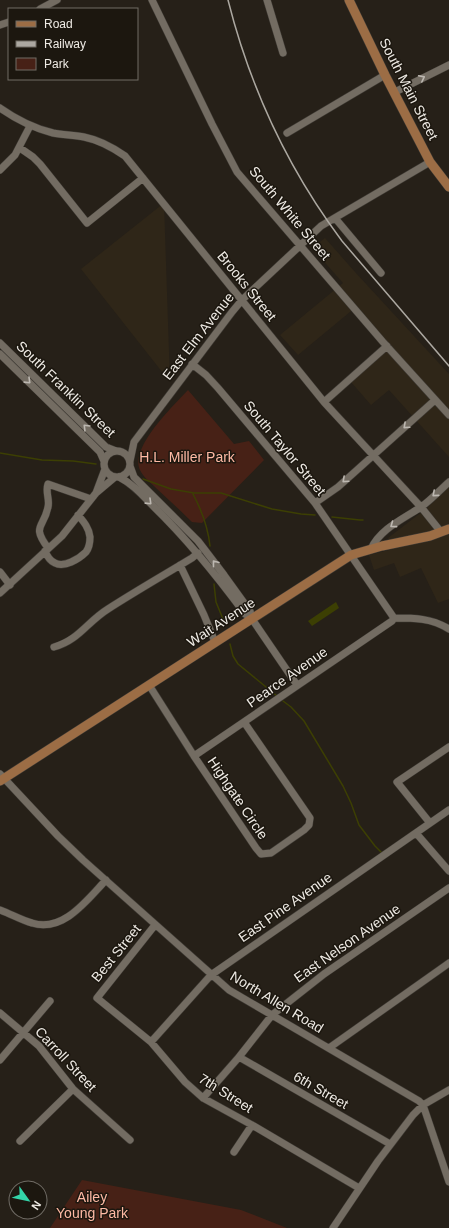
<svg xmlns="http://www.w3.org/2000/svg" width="449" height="1228" viewBox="0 0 449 1228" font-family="Helvetica,sans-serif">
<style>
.built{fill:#2f2618}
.green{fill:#472116}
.water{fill:#3c3f03}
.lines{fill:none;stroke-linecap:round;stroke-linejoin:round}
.stream{stroke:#3c3f03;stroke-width:1.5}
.minor-casing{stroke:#403c36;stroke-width:8}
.major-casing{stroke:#403c36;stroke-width:10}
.minor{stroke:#736c62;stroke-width:7}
.major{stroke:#9c6d45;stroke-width:9}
.rail{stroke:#aca8a1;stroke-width:1.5}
.oneway{stroke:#bdb8b1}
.labels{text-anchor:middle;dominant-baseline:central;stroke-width:3;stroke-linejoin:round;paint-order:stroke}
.street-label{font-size:14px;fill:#efebe5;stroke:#1c170f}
.park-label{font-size:14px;fill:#feb9a4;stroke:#1c170f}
</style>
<rect width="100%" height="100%" fill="#262018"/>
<path class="built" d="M164 203 170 382 81 269Z
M325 238 355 272 449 374V457L389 390 371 405 351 382 391 347 356 307 298 355 280 335 343 283 312 248Z
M449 487V599L438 603 421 568 400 577 394 563 374 570 369 555 393 549 388 538 427 508Z"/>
<path class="green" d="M188 390 234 444 249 441 264 460 202 523 192 522C180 510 168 499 156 488 151 483 143 477 140 470 129 448 174 405 188 390Z
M82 1180 241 1210 287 1228H50Z"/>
<path class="water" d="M336 602 339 608 312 626 308 621Z"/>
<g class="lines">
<path class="stream" d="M0 453 42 460 73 461 96 464
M143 479 171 489 194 493H221L272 509 301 514 315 515
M194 493 193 494C202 511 208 527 210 546
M332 517 360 520H363
M214 584 216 602 225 624
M230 644 233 656 238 664 277 696
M283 701 291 707 304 721 343 786 351 803 359 825 375 846 383 854"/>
<defs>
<path id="minor" d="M152 0 212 124 237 172 383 342 449 415
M267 0 283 53
M40 9 57 0
M0 25 9 22
M395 92 449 65
M0 108C17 120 33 128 53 133 63 135 74 135 84 137 99 140 112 147 125 156L324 402 421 507 441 532
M287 133 385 75
M20 148 33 157 40 164 87 223 143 178
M0 170 15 155 30 126
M335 218 381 273
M0 343 106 447 116 451
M0 354 100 452 104 461
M192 364 206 375 218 388 315 503 394 618
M324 402 387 346
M104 464a13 13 0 1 1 26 0a13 13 0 1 1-26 0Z
M130 461 134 442 232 312 242 300 321 226 430 162
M130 466 134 477 198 541 224 575 250 611 252 619 297 685
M119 477C133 484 143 496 154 507 188 540 217 576 245 614L252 619
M96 493 105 469
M315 503 338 487 435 400
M48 548C31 525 44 528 48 507 50 499 45 492 48 484L91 499
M371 549C380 529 403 519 421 507 431 500 440 490 449 482
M45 551C47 556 50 561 55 563 64 568 79 559 86 552 89 548 90 542 90 537 89 528 84 522 78 515
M180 565 204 615 215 642
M0 572 10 585
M0 593 62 536 96 493 115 477
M394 618C414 618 431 618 449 629
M54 647C79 640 87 622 108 609 136 591 164 575 192 558L198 553
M149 685 194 756 256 848 261 854 271 853 304 830 309 825 310 818 244 722
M194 756 392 621 394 618
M0 774 58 836 83 860 229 990 419 1101 423 1105 449 1182
M430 823 397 782 449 747
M416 833 449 871
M0 910C11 914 21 920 32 923 63 933 87 900 106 880
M155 925 97 998 151 1042 185 1082 203 1098 252 1125 359 1188
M0 1013 39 1046 73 1089 130 1140
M151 1042 211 975 449 810
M329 1048 449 963
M239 1057 390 1144
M0 1060 50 1001
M203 1098 239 1057 272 1015 324 974 449 888
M20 1141 73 1089
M234 1152 252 1125
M333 1228 378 1161 413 1115 423 1105 449 1090"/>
<path id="major" d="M349 0 385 75 430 162 449 187
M0 781 351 555 382 546 430 536 449 529"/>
</defs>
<use href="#minor" class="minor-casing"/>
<use href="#major" class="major-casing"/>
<use href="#minor" class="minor"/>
<use href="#major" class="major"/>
<path class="rail" d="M228 0C250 87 288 169 342 241L449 366"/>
</g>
<defs><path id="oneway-chevron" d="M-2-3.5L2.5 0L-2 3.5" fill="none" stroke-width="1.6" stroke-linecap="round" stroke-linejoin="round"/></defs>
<g class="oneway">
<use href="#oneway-chevron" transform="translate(422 78) rotate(-27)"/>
<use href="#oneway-chevron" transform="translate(28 381) rotate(44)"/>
<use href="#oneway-chevron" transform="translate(406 426) rotate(138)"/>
<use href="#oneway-chevron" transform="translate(86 427) rotate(-135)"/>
<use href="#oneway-chevron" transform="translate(345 480) rotate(138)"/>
<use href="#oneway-chevron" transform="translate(435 494) rotate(139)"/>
<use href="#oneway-chevron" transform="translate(149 502) rotate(44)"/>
<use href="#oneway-chevron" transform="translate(393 525) rotate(144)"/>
<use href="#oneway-chevron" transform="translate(215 563) rotate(-128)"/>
</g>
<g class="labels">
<g class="street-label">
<text transform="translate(409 89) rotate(63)">South Main Street</text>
<text transform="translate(290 213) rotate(50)">South White Street</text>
<text transform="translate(247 286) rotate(51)">Brooks Street</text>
<text transform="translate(198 336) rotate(-52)">East Elm Avenue</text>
<text transform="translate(66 389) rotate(44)">South Franklin Street</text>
<text transform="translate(285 448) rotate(50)">South Taylor Street</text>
<text transform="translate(221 622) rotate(-33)">Wait Avenue</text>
<text transform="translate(287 677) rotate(-35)">Pearce Avenue</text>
<text transform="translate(238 798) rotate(56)">Highgate Circle</text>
<text transform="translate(285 907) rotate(-35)">East Pine Avenue</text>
<text transform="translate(347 943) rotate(-35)">East Nelson Avenue</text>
<text transform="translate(116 953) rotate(-51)">Best Street</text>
<text transform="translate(277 1002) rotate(31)">North Allen Road</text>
<text transform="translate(66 1059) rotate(47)">Carroll Street</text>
<text transform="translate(321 1090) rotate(30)">6th Street</text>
<text transform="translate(226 1093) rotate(32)">7th Street</text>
</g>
<g class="park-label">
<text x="187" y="457">H.L. Miller Park</text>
<text x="92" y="1197">Ailey<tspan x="92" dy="16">Young Park</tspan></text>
</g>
</g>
<rect x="8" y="8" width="130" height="72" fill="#1c170f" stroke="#706c65"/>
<rect x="16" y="21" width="20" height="6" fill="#9c6d45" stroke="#706c65"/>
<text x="44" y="28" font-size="12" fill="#efebe5">Road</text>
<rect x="16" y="41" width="20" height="6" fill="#aca8a1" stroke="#706c65"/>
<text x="44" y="48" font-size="12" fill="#efebe5">Railway</text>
<rect x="16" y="58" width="20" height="12" fill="#472116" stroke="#706c65"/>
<text x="44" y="68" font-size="12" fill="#efebe5">Park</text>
<g transform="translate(28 1200) rotate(123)"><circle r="19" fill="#1c170f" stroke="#706c65"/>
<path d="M0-3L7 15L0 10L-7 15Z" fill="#33d4a8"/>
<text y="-6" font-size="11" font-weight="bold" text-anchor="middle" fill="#efebe5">N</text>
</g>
</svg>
